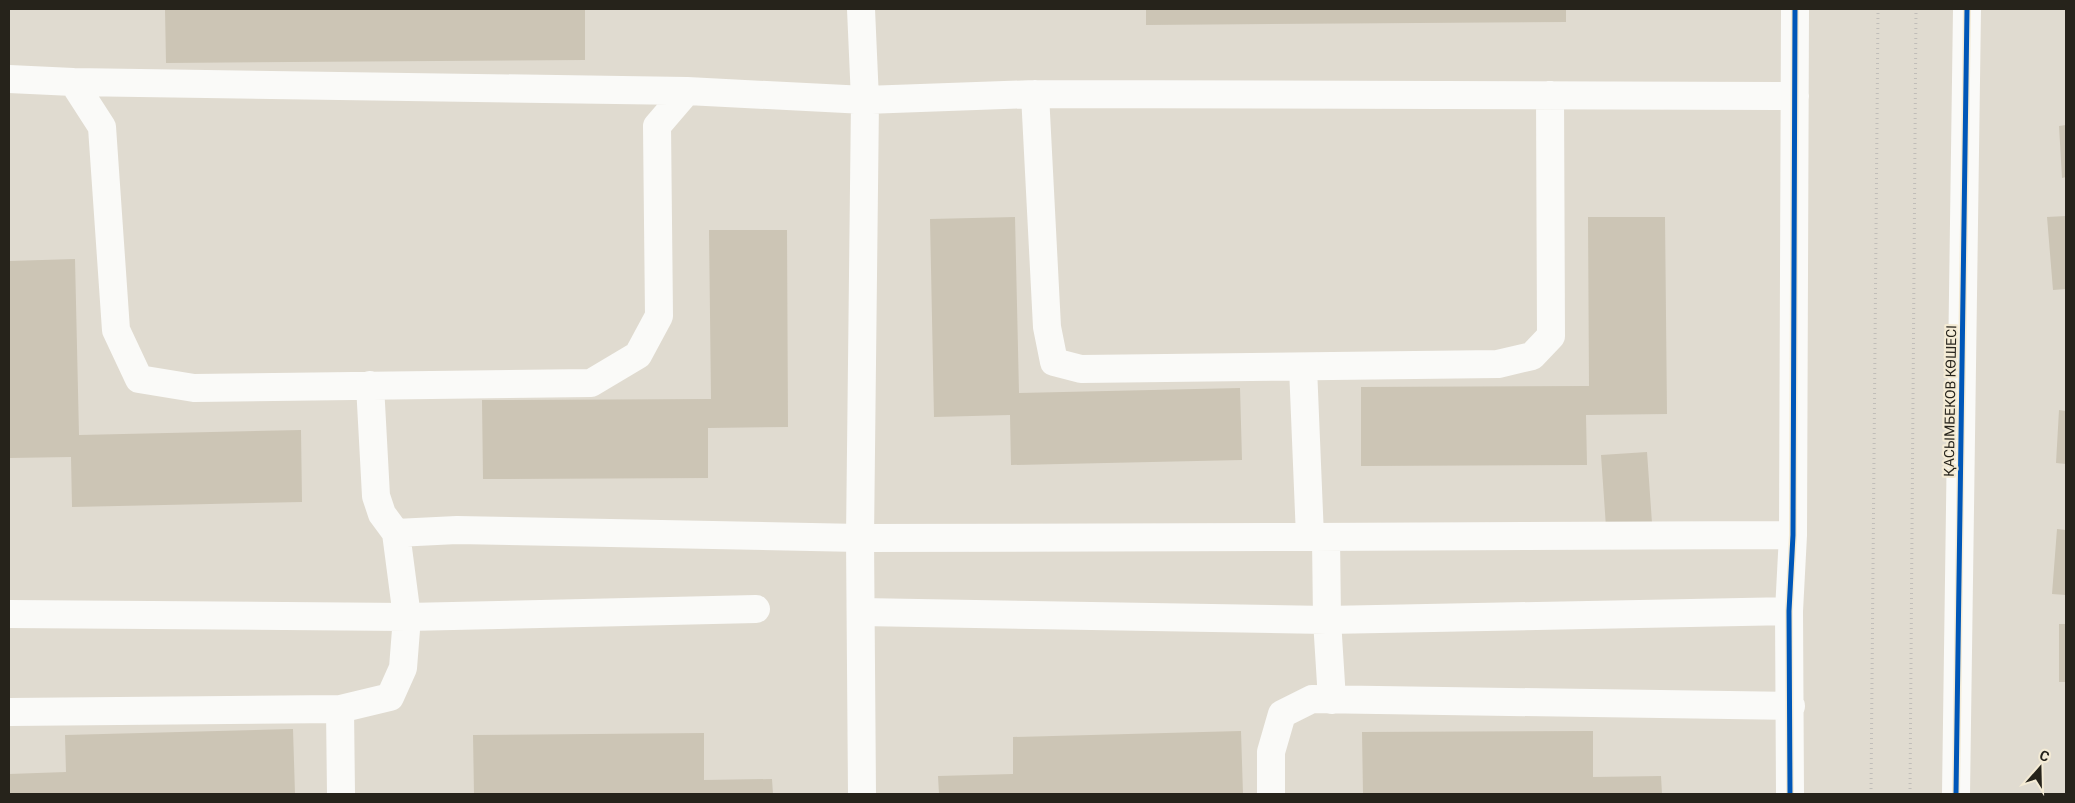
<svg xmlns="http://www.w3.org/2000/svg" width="2075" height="803" viewBox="0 0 2075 803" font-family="Roboto,sans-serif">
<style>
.building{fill:#ccc5b5}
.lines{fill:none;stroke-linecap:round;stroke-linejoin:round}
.path{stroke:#c0bdb9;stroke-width:3;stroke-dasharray:1 4;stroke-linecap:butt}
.minor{stroke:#fafaf8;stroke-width:28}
.cycleway-casing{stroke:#f4ebd5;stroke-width:8}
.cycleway{stroke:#0057b8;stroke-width:5}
.labels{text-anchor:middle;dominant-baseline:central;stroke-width:4.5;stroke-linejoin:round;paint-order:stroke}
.street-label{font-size:14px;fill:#26231b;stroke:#f4ebd5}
</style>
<rect width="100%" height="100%" fill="#e0dbd0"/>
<path class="building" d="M165 9H585V60L166 63Z
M1146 9H1566V22L1146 25Z
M2066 125V177L2062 178 2059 126Z
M2066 216V289L2053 290 2047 217Z
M1015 217 1019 393 1240 388 1242 460 1011 465 1010 415 934 417 930 219Z
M1588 217H1665L1667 414 1586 415 1587 465 1361 466V387L1589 386Z
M709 230H787L788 427 708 428V478L483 479 482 400 711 399Z
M75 259 79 435 301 430 302 502 72 507 71 457 9 458V261Z
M2059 410 2066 411V464L2056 463Z
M1647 452 1652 523 1606 527 1601 455Z
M2057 529 2066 530V595L2052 594Z
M2059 624H2066V682H2059Z
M293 729 295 794H9V774L66 772 65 735Z
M1241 731 1243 794H939L938 776 1013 774V737Z
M1593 731V777L1661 776 1662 794H1363L1362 732Z
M704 733V780L772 779 773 794H474L473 735Z"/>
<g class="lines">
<path class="path" d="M1871 794 1878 9
M1910 794 1916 9"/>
<path class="minor" d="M861 9 865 100 860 538 862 794
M9 79 73 82 102 127 116 330 139 379 194 388 591 383 638 355 659 316 657 126 687 91 865 100 1035 94 1795 96
M73 82 687 91
M1035 94 1047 327 1054 362 1081 369 1498 364 1532 356 1551 336 1550 95
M1303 367 1310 537 1793 535
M370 385 376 496 382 514 396 533 457 530 860 538 1310 537
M1326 537 1327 620 1332 700
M861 612 1327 620 1789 611
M9 614 407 617 756 609
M340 709 341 794
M9 712 340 709 390 697 403 668 407 617 396 533
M1271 794V752L1282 714 1312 699 1791 706
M1790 794 1789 611 1793 535 1795 9
M1956 794 1967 9"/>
<defs>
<path id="cycleway" d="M1790 794 1789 611 1793 535 1795 9
M1956 794 1967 9"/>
</defs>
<use href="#cycleway" class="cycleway-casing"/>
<use href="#cycleway" class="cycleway"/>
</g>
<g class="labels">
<g class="street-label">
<text transform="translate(1950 401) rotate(-89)">ҚАСЫМБЕКОВ КӨШЕСІ</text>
</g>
</g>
<rect width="2075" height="803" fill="none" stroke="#26231b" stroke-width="20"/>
<g transform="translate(2040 768) rotate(20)" stroke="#f4ebd5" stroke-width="4" paint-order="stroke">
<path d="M0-4L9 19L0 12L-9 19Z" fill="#26231b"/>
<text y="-8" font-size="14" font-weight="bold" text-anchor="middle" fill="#26231b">С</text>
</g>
</svg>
